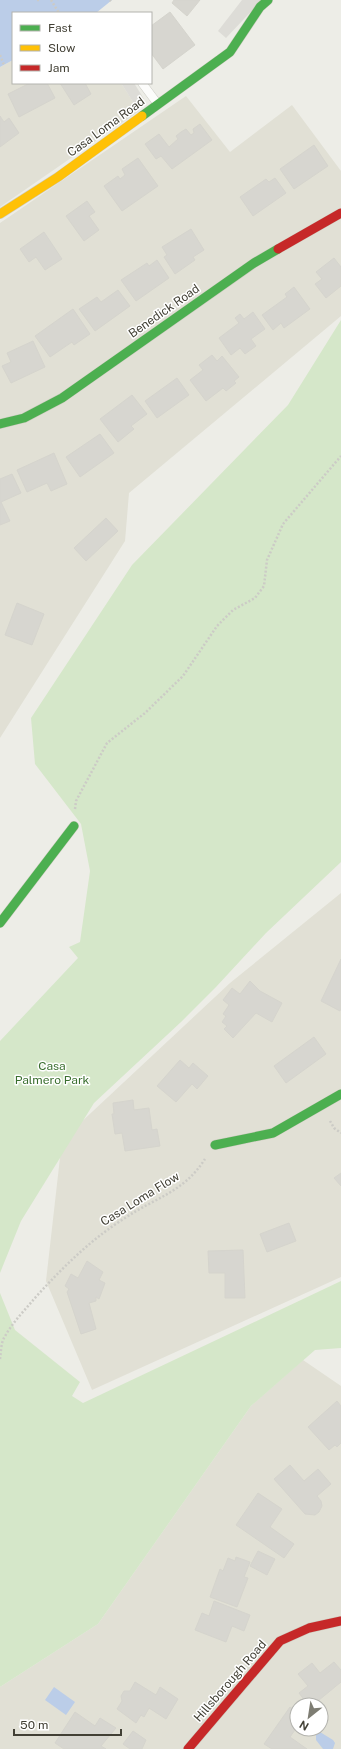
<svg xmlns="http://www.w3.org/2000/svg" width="341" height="1749" viewBox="0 0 341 1749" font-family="'Public Sans',sans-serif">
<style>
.residential{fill:#e1e0d5;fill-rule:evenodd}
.green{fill:#d5e7c9}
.parking{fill:#dddcd7}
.water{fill:#bbcde8}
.building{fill:#d7d6d0;stroke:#d5d4cd}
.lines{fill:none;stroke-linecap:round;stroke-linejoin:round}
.lane-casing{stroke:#cbcbc5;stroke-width:9}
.fast-casing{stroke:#cccbbf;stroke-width:10}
.slow-casing{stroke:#cccbbf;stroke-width:10}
.jam-casing{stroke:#cccbbf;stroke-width:10}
.path{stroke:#cccbc6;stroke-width:2.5;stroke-dasharray:2 2;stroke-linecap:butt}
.lane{stroke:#fcfcfb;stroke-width:8}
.fast{stroke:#4caf50;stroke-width:9}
.slow{stroke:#ffc107;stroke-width:9}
.jam{stroke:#c62828;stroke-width:9}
.labels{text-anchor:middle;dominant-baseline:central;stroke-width:3;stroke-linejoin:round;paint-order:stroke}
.street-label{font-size:12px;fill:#424035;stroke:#fff}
.park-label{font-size:12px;fill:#396e2e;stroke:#fff}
</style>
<rect width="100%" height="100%" fill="#edede7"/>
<path class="residential" d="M13 60V83H121L139 111 0 207V67Z
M186 96 230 152 292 105 341 171V316L129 493 125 541 0 738V223Z
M341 893V1277L92 1390 46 1281 62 1140 230 983Z
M303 1360 341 1386V1749H0V1687L98 1624 251 1406ZM297 1705H321V1729H297Z"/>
<path class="green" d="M341 320V862L266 933 216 987 181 1022 94 1103 21 1221 0 1273V1041L78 958 69 947 80 942 90 871 81 824 35 764 31 718 132 565 288 405Z
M341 1281V1348L315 1350 251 1406 98 1624 0 1687V1293L15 1330 80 1382 72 1396 83 1403Z"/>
<path class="parking" d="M242 0H262L226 38 218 31Z
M121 83H134L144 99 135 105Z"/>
<path class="water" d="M0 0H112L96 13H13V60L0 67Z
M54 1687 75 1702 66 1715 45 1700Z
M320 1732 333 1740 335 1743 333 1749H323L316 1740V1734Z"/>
<path class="building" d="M174 0H200L187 16 172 3Z
M170 12 195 45 163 69 151 53V26Z
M30 83H47L55 98 19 117 8 94Z
M60 83H85L91 94 74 105Z
M0 116 4 122 9 118 19 133 0 147Z
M200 124 212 140 172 169 161 156 156 159 145 144 159 134 169 147 178 139 176 136 181 132 186 129 191 135 194 133 193 129Z
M314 145 328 166 294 189 280 169Z
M138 158 158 186 122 211 104 186 118 176 120 179 125 175 122 169Z
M275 178 286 193 253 216 240 197 266 179 269 182Z
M87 201 95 212 89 216 99 230 84 241 66 216Z
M191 229 204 250 193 257 195 260 175 274 164 257 167 255 162 247Z
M44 232 62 259 45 270 36 257 29 262 20 249Z
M334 258 341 267V286L326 298 315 284 322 279 316 272Z
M157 260 169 278 136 301 121 280 147 263 149 266Z
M294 287 310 309 284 328 281 323 273 330 262 315 287 297 285 294Z
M118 290 130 306 95 331 79 309 97 297 101 302Z
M73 309 90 334 74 345 72 342 50 357 35 336Z
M253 312 265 329 251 339 256 346 245 354 240 348 231 355 219 338 239 323 235 318 240 314 244 319Z
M33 341 45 367 11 383 2 366 11 362 7 353Z
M212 355 217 361 222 356 239 377 234 381 236 383 226 391 223 388 206 401 190 380 203 370 199 365Z
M177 378 189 395 157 418 145 401Z
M132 395 147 414 131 426 134 429 118 442 100 419Z
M100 434 114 453 80 477 66 457Z
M54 453 67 484 51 491 47 483 27 492 17 470Z
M12 474 21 493 1 502 10 521 0 525V479Z
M106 518 118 531 86 561 74 548Z
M17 603 44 614 32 645 5 635Z
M341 959V1008L340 1011 321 1001Z
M250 981 260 991 282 1003 272 1022 256 1013 233 1038 224 1029 227 1026 222 1022 226 1016 223 1014 229 1005 223 1000 232 988 240 994Z
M314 1037 326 1054 286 1083 274 1066Z
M180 1060 189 1068 193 1063 208 1076 197 1089 192 1084 176 1102 157 1086Z
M133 1100 134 1110 149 1108 152 1130 157 1129 160 1146 125 1151 122 1133 115 1134 112 1114H114L113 1103Z
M341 1173V1186L334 1178Z
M289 1223 296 1241 267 1252 260 1234Z
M243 1250 245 1298H225V1273H209L208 1251Z
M87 1261 103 1272 99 1280 105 1283 99 1299 96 1297V1301L89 1303 96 1329 81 1334 67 1292 69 1289 65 1286 71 1274 78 1278Z
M337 1401 341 1406V1443L337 1447 335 1445 329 1450 308 1427Z
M290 1465 304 1481 318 1469 331 1484 317 1496 321 1501 322 1506 319 1512 315 1515 305 1514 274 1479Z
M258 1493 282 1509 270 1527 294 1544 284 1558 236 1525Z
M258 1551 275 1559 267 1575 250 1566Z
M236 1557 250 1562 244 1577 248 1578 237 1607 210 1597 220 1569 223 1571 228 1558 235 1561Z
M214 1601 250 1615 244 1631 232 1626 226 1642 195 1630 202 1613 209 1616Z
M334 1662 341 1670V1682L313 1705H308L299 1693 308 1686 298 1674 312 1663 320 1673Z
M135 1682 156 1695 160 1687 178 1699 166 1719 149 1708 144 1717 141 1715 136 1723 117 1709 122 1701 121 1696 124 1691H130Z
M290 1707 297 1712V1727L290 1737 307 1749H272L264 1744Z
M75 1712 95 1726 100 1718 116 1728 101 1746 106 1749H64L55 1743Z
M133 1731 146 1740 142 1749H130L123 1744Z"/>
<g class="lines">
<defs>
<path id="lane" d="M142 83 157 103"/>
<path id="fast" d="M142 116 230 52 260 7 268 0
M0 424 24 418 62 398 254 263 278 249
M0 923 74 826
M215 1145 273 1133 341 1094"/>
<path id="slow" d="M0 214 58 177 142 116"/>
<path id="jam" d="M278 249 341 213
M188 1749 280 1641 309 1628 341 1621"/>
</defs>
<use href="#lane" class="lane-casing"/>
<use href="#fast" class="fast-casing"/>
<use href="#slow" class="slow-casing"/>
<use href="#jam" class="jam-casing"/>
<path class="path" d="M37 0H40
M51 0 59 13
M110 0 111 1
M0 55 4 65
M75 809 76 801 107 743 145 713 183 676 217 626 233 610 255 598 264 586 267 560 283 524 341 456
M330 1121 334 1128 341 1133
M0 1359C1 1352 1 1343 4 1338 12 1323 24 1311 34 1299 62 1268 90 1240 125 1218 156 1197 183 1193 205 1159"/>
<use href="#lane" class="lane"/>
<use href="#fast" class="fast"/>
<use href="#slow" class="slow"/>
<use href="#jam" class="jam"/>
</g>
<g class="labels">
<g class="street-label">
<text transform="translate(106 127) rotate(-36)">Casa Loma Road</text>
<text transform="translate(164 311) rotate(-35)">Benedick Road</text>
<text transform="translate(140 1199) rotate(-32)">Casa Loma Flow</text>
<text transform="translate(230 1681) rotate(-49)">Hillsborough Road</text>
</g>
<g class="park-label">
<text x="52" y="1066">Casa<tspan x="52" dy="14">Palmero Park</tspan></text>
</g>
</g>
<rect x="12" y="12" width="140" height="72" fill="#ffffff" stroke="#b3b3ae"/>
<rect x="20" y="25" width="20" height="6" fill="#4caf50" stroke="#b3b3ae"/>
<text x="48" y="32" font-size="12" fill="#424035">Fast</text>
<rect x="20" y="45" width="20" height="6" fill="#ffc107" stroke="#b3b3ae"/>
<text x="48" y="52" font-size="12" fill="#424035">Slow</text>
<rect x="20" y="65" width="20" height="6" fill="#c62828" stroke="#b3b3ae"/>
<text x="48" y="72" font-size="12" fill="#424035">Jam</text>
<g transform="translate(309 1717) rotate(210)"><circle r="19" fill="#ffffff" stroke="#b3b3ae"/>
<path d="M0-3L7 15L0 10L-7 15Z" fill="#7e7d73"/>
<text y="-6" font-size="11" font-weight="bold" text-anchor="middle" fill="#424035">N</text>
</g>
<path d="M14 1729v6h107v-6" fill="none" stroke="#424035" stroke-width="2"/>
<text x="20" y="1729" font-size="12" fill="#424035" stroke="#ffffff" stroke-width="3" paint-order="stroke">50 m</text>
</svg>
